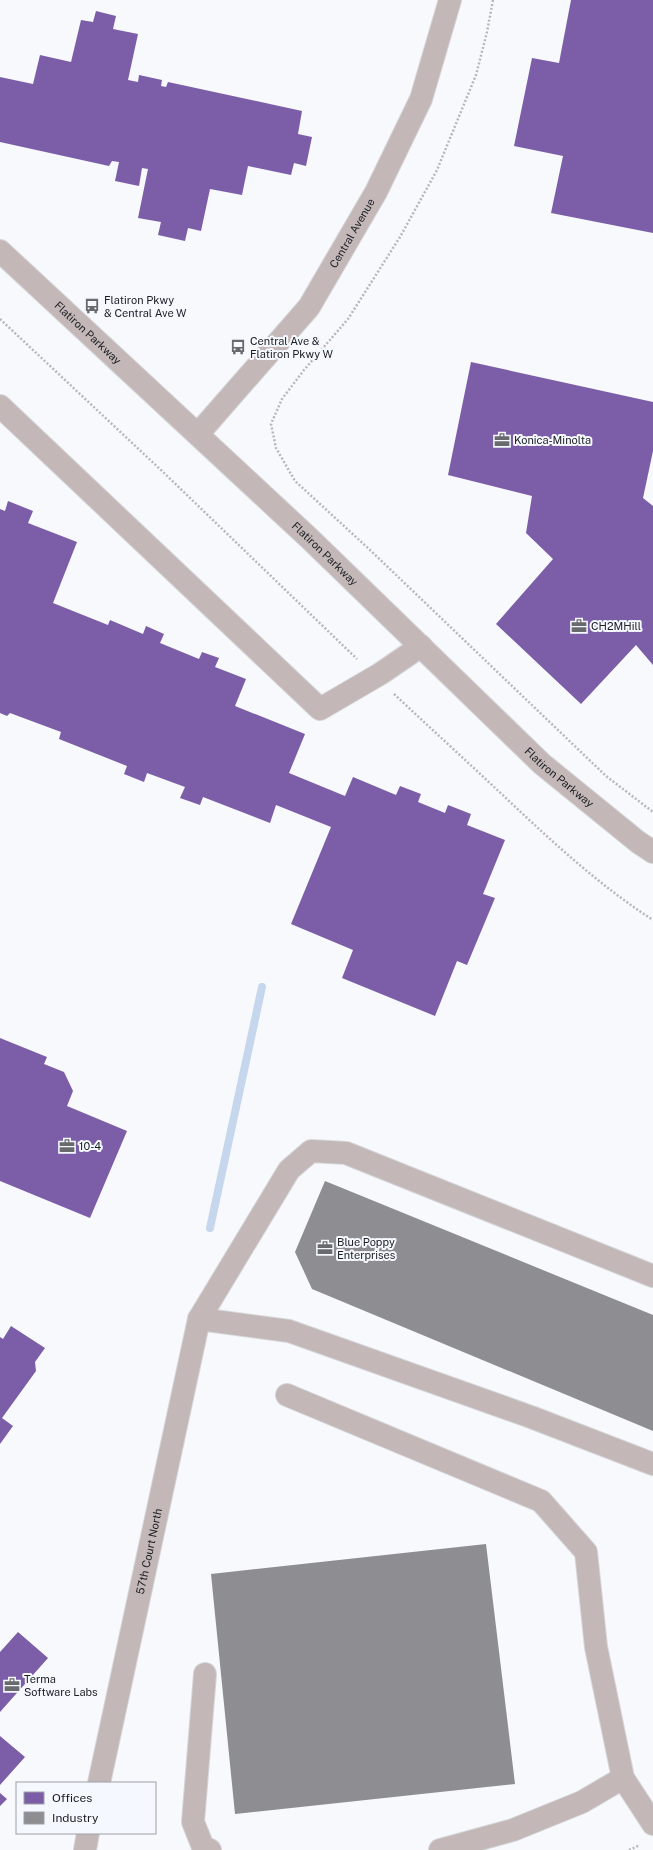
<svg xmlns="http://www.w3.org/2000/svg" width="653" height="1850" viewBox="0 0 653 1850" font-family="'Public Sans',sans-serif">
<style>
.offices{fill:#7b5ea7}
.industry{fill:#8d8d92}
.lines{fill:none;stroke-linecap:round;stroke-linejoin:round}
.stream{stroke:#c6d7ed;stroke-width:8}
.minor-casing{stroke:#d5d6d8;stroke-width:24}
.path{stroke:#bcb6b7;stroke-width:2.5;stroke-dasharray:2 2;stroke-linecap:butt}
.minor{stroke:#c3b7b8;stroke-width:22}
.labels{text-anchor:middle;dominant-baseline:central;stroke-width:4;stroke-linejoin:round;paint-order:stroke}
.street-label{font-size:11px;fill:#1b1d21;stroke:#f5f8fe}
.poi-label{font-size:11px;fill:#1b1d21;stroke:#f5f8fe;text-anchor:start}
</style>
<rect width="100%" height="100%" fill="#f7f9fc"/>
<path class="offices" d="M571 0H653V233L551 213 563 156 514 146 532 58 559 63Z
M96 11 116 16 113 29 138 34 128 80 138 82 139 75 162 80 161 86 166 87 168 82 302 111 298 134 312 137 306 166 294 163 291 175 248 166 242 195 210 189 201 231 188 228 185 241 158 235 161 222 138 218 148 169 142 168 139 186 115 181 119 162 112 161 109 166 0 142V77L33 84 40 55 71 62 81 20 93 22Z
M471 362 653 402V451L643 498 653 506V665L636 645 581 704 496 624 553 559 526 533 532 496 448 475Z
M8 501 33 511 28 523 77 542 53 603 108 625 110 620 143 634 146 626 164 634 160 643 199 659 202 652 219 658 215 667 246 679 235 706 305 734 289 773 345 796 353 777 396 795 400 786 421 794 418 802 445 813 448 805 471 814 467 825 505 840 483 894 495 898 467 965 457 961 435 1016 342 978 353 950 291 924 331 827 276 805 270 823 203 797 200 805 180 798 185 787 147 773 144 782 124 774 127 766 59 739 61 732 10 713 7 716 0 713V509L5 511Z
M0 1038 47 1057 44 1064 64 1072 73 1091 67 1106 127 1131 90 1218 0 1181Z
M11 1326 45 1348 35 1362 36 1371 2 1418 13 1426 0 1444V1337L3 1339Z
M18 1632 48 1658 0 1712V1652Z
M0 1736 25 1757 0 1785Z
M0 1793 7 1799 0 1806Z"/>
<path class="industry" d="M325 1181 653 1315V1431L312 1289 295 1252Z
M486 1544 515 1784 235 1814 211 1574Z"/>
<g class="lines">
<path class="stream" d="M210 1228 262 987"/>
<defs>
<g id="minor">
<path id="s1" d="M0 251 310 539 542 764 638 842 653 852"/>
<path d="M0 406 320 709 380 674 421 646"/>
<path id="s2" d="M198 434 309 307 376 192 421 99 450 0"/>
<path d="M199 1319 289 1331 531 1417 653 1464"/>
<path d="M287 1395 541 1501 586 1552 596 1647 623 1778 653 1824"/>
<path d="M205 1674 193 1822 203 1847 210 1850"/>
<path id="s3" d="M99 1783 199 1319 289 1170 311 1151 346 1153 653 1276"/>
<path d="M85 1850 88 1833"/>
<path d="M440 1850 513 1830 582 1802 623 1778"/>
</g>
</defs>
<use href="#minor" class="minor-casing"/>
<path class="path" d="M493 0 487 32 476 75 437 170 400 237 348 319 304 370 282 399 271 424 276 448 295 481 369 549 606 776 653 812
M0 319 162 471 357 659
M394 694C427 725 460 755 492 785 543 833 594 882 653 920
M629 1850 640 1845"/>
<use href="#minor" class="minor"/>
</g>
<defs>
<symbol id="bus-bare" viewBox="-9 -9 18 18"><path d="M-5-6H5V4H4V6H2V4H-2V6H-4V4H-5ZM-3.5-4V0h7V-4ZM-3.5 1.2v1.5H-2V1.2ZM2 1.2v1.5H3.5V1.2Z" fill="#686a6e" stroke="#f5f8fe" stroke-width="2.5" paint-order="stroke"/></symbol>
<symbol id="office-bare" viewBox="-9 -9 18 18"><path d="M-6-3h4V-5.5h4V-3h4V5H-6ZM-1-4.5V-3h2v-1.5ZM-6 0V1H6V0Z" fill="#686a6e" stroke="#f5f8fe" stroke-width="2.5" paint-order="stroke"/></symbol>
</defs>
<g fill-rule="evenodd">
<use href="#bus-bare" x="81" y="295" width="22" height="22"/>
<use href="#bus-bare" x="227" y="336" width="22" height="22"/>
<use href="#office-bare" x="491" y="429" width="22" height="22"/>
<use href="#office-bare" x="568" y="615" width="22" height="22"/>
<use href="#office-bare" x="56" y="1135" width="22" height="22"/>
<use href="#office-bare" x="314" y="1237" width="22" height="22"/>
<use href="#office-bare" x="1" y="1674" width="22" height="22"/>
</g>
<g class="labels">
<g class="street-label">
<text stroke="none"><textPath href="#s2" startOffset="254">Central Avenue</textPath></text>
<text stroke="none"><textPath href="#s1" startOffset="120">Flatiron Parkway</textPath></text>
<text stroke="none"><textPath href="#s1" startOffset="444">Flatiron Parkway</textPath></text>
<text stroke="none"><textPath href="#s1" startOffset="768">Flatiron Parkway</textPath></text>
<text stroke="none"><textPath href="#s3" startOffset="237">57th Court North</textPath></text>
</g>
<g class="poi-label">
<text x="104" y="300">Flatiron Pkwy<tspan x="104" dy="13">&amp; Central Ave W</tspan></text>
<text x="250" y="341">Central Ave &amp;<tspan x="250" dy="13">Flatiron Pkwy W</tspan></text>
<text x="514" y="440">Konica-Minolta</text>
<text x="591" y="626">CH2MHill</text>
<text x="79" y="1146">10-4</text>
<text x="337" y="1242">Blue Poppy<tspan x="337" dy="13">Enterprises</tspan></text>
<text x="24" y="1679">Terma<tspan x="24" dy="13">Software Labs</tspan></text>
</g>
</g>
<rect x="16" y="1782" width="140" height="52" fill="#f5f8fe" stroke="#9ea0a6"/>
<rect x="24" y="1792" width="20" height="12" fill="#7b5ea7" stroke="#9ea0a6"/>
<text x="52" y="1802" font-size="12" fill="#1b1d21">Offices</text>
<rect x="24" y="1812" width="20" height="12" fill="#8d8d92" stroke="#9ea0a6"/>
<text x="52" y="1822" font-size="12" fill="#1b1d21">Industry</text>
</svg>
